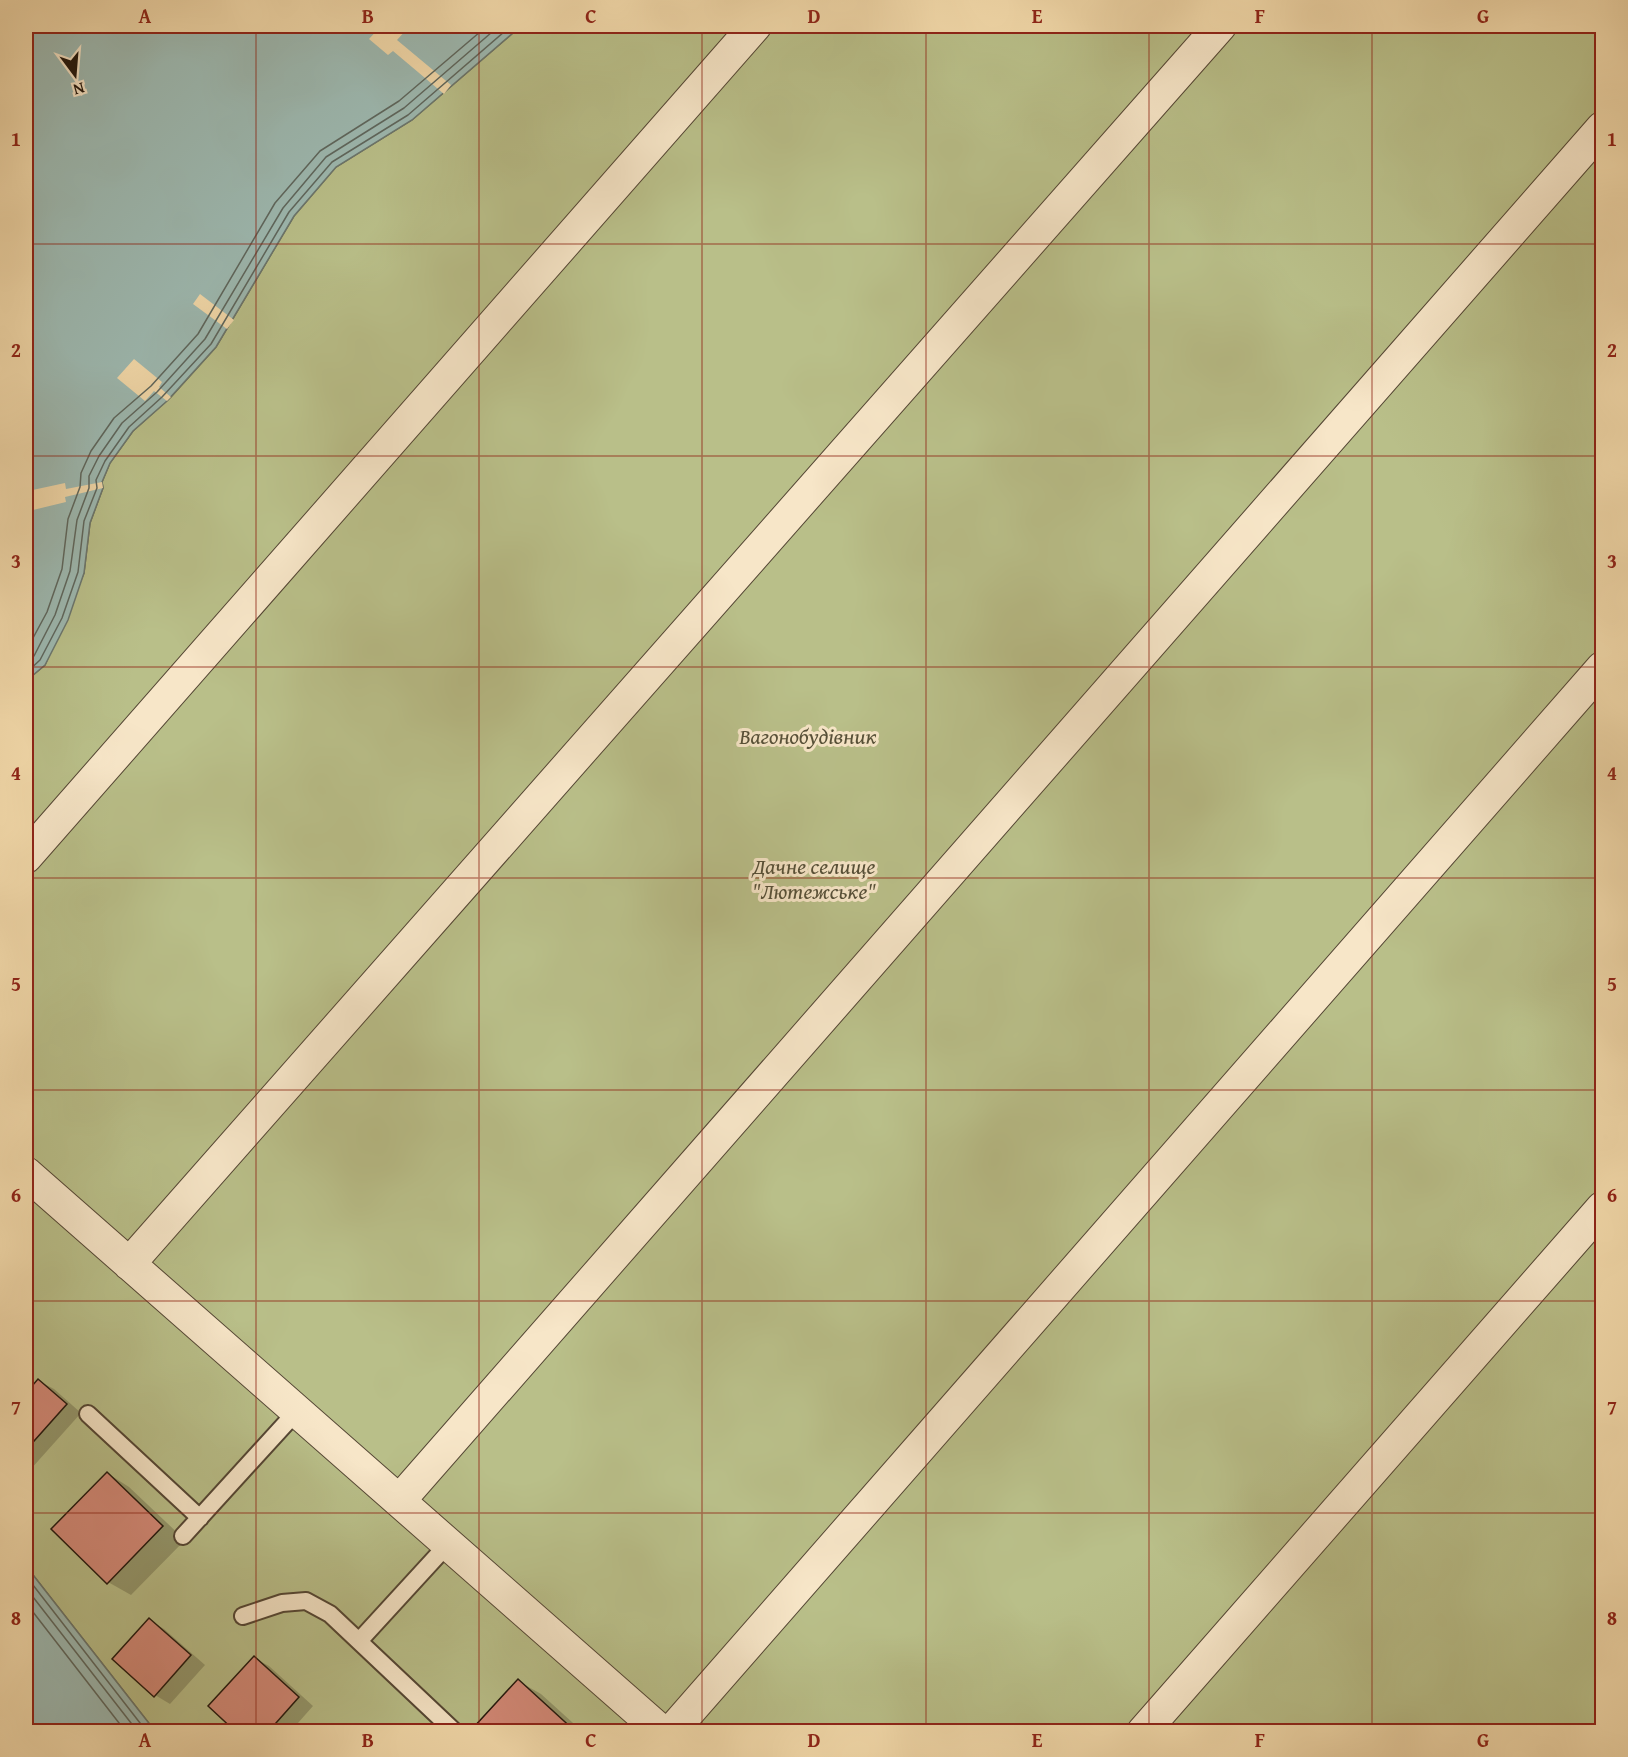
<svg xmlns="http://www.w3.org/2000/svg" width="1628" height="1757" viewBox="0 0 1628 1757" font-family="'Gentium Book Plus',serif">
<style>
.green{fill:#b9bf89;stroke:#6c6a4a;stroke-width:1.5}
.water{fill:#9db9b1;stroke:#6b776f;stroke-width:1.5}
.pier{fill:#f2d9aa}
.shadow{fill:#0003}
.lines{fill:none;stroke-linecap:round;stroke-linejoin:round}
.shore{stroke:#5e675e;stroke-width:1.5}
.building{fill:#d58a79;stroke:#20150c;stroke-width:1.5}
.service-casing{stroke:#544634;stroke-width:20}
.minor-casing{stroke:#544634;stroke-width:34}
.service{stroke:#f7e6c8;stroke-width:16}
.minor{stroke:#f7e6c8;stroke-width:32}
.grid{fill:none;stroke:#8f2418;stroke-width:1.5;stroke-opacity:0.55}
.labels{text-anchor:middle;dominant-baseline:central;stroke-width:6;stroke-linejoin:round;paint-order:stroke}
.park-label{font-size:22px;font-style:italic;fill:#565038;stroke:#f7e6c8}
.neatline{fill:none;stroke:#8f2418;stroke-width:2}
.grid-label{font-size:20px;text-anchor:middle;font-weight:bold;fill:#8f2418}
</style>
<rect width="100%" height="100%" fill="#f2d9aa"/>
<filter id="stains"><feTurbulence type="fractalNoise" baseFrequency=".00333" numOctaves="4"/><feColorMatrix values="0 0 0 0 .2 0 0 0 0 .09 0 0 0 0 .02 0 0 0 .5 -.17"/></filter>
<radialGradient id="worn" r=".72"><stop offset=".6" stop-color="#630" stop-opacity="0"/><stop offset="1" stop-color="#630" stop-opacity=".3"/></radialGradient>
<path class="green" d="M521 26H1602V1731H155L26 1566V681L45 665 84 573 90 523 103 488 102 482 110 463 133 431 171 397 216 347 294 216 336 167 412 120Z"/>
<path class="water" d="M26 26H521L412 120 336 167 294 216 216 347 167 401 133 431 110 463 102 482 103 488 90 523 84 573 68 620 45 665 26 681Z
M26 1566 155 1731H26Z"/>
<path class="pier" d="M381 26H402L407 29 397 40 451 85 444 94 393 51 388 55 369 39Z
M200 294 234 320 227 329 193 304Z
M134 359 162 382 159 387 171 397 167 401 154 391 145 401 117 378Z
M102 482 103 488 65 497 66 502 33 510 28 491 65 483 66 489Z"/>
<path class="shadow" d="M39 1381 54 1389 81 1413 30 1470 26 1468V1395Z
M107 1473 129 1487 185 1540 131 1595 108 1582Z
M149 1620 164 1629 205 1665 170 1704 155 1695Z
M254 1658 269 1666 313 1706 290 1732H238Z
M518 1681 541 1694 583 1732H479Z"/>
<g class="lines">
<path class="shore" d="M26 651 47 612 62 569 68 519 80 487 81 473 91 451 114 418 151 386 198 334 275 203 320 151 399 101 487 26
M26 663 34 656 55 615 70 571 77 520 89 488V476L99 456 122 423 157 392 205 339 283 208 326 157 404 108 499 26
M26 673 40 660 62 618 78 572 84 521 97 488 96 480 105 461 129 427 162 397 211 344 289 212 332 162 408 115 511 26
M26 1576 147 1732
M26 1588 138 1732
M26 1603 126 1732"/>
</g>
<path class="building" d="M38 1379 67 1404 26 1450V1393Z
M107 1472 163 1526 107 1584 51 1529Z
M149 1618 191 1655 154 1697 112 1659Z
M254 1656 299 1697 268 1732H236L208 1706Z
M518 1679 576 1732H477L473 1728Z"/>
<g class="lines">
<defs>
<path id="service" d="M88 1414 200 1518
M183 1536 297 1411
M243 1616 282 1603 306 1601 330 1614 455 1732
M360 1640 448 1544"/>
<path id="minor" d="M26 857 755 26
M26 1173 662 1732
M129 1264 1220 26
M399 1501 1602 128
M671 1732 1602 668
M1143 1732 1602 1208"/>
</defs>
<use href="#service" class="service-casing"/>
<use href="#minor" class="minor-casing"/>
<use href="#service" class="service"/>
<use href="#minor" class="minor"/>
</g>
<path class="grid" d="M256 26V1732M479 26V1732M702 26V1732M926 26V1732M1149 26V1732M1372 26V1732M26 244H1602M26 456H1602M26 667H1602M26 878H1602M26 1090H1602M26 1301H1602M26 1513H1602"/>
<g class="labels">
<g class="park-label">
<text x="808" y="736">Вагонобудівник</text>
<text x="814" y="866">Дачне селище<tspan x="814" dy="25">"Лютежське"</tspan></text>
</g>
</g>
<rect width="1628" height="1757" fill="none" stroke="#f2d9aa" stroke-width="66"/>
<g transform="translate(75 75) rotate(164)" stroke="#f7e6c8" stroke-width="4.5" paint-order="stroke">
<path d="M0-4.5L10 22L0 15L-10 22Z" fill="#20150c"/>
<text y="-9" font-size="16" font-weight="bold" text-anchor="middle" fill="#20150c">N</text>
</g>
<rect x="33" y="33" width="1562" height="1691" class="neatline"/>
<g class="grid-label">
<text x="145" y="23">A</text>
<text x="368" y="23">B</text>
<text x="591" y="23">C</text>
<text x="814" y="23">D</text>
<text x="1037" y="23">E</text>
<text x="1260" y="23">F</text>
<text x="1483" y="23">G</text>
<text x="16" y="146">1</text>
<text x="1612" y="146">1</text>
<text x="16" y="357">2</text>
<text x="1612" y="357">2</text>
<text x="16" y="568">3</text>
<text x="1612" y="568">3</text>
<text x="16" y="780">4</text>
<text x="1612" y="780">4</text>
<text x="16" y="991">5</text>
<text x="1612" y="991">5</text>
<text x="16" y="1202">6</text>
<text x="1612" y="1202">6</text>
<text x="16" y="1414">7</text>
<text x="1612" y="1414">7</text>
<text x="16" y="1625">8</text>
<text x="1612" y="1625">8</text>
<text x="145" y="1747">A</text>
<text x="368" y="1747">B</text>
<text x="591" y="1747">C</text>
<text x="814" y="1747">D</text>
<text x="1037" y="1747">E</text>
<text x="1260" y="1747">F</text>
<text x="1483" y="1747">G</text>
</g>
<rect width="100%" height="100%" filter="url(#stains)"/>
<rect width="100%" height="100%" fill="url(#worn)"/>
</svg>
